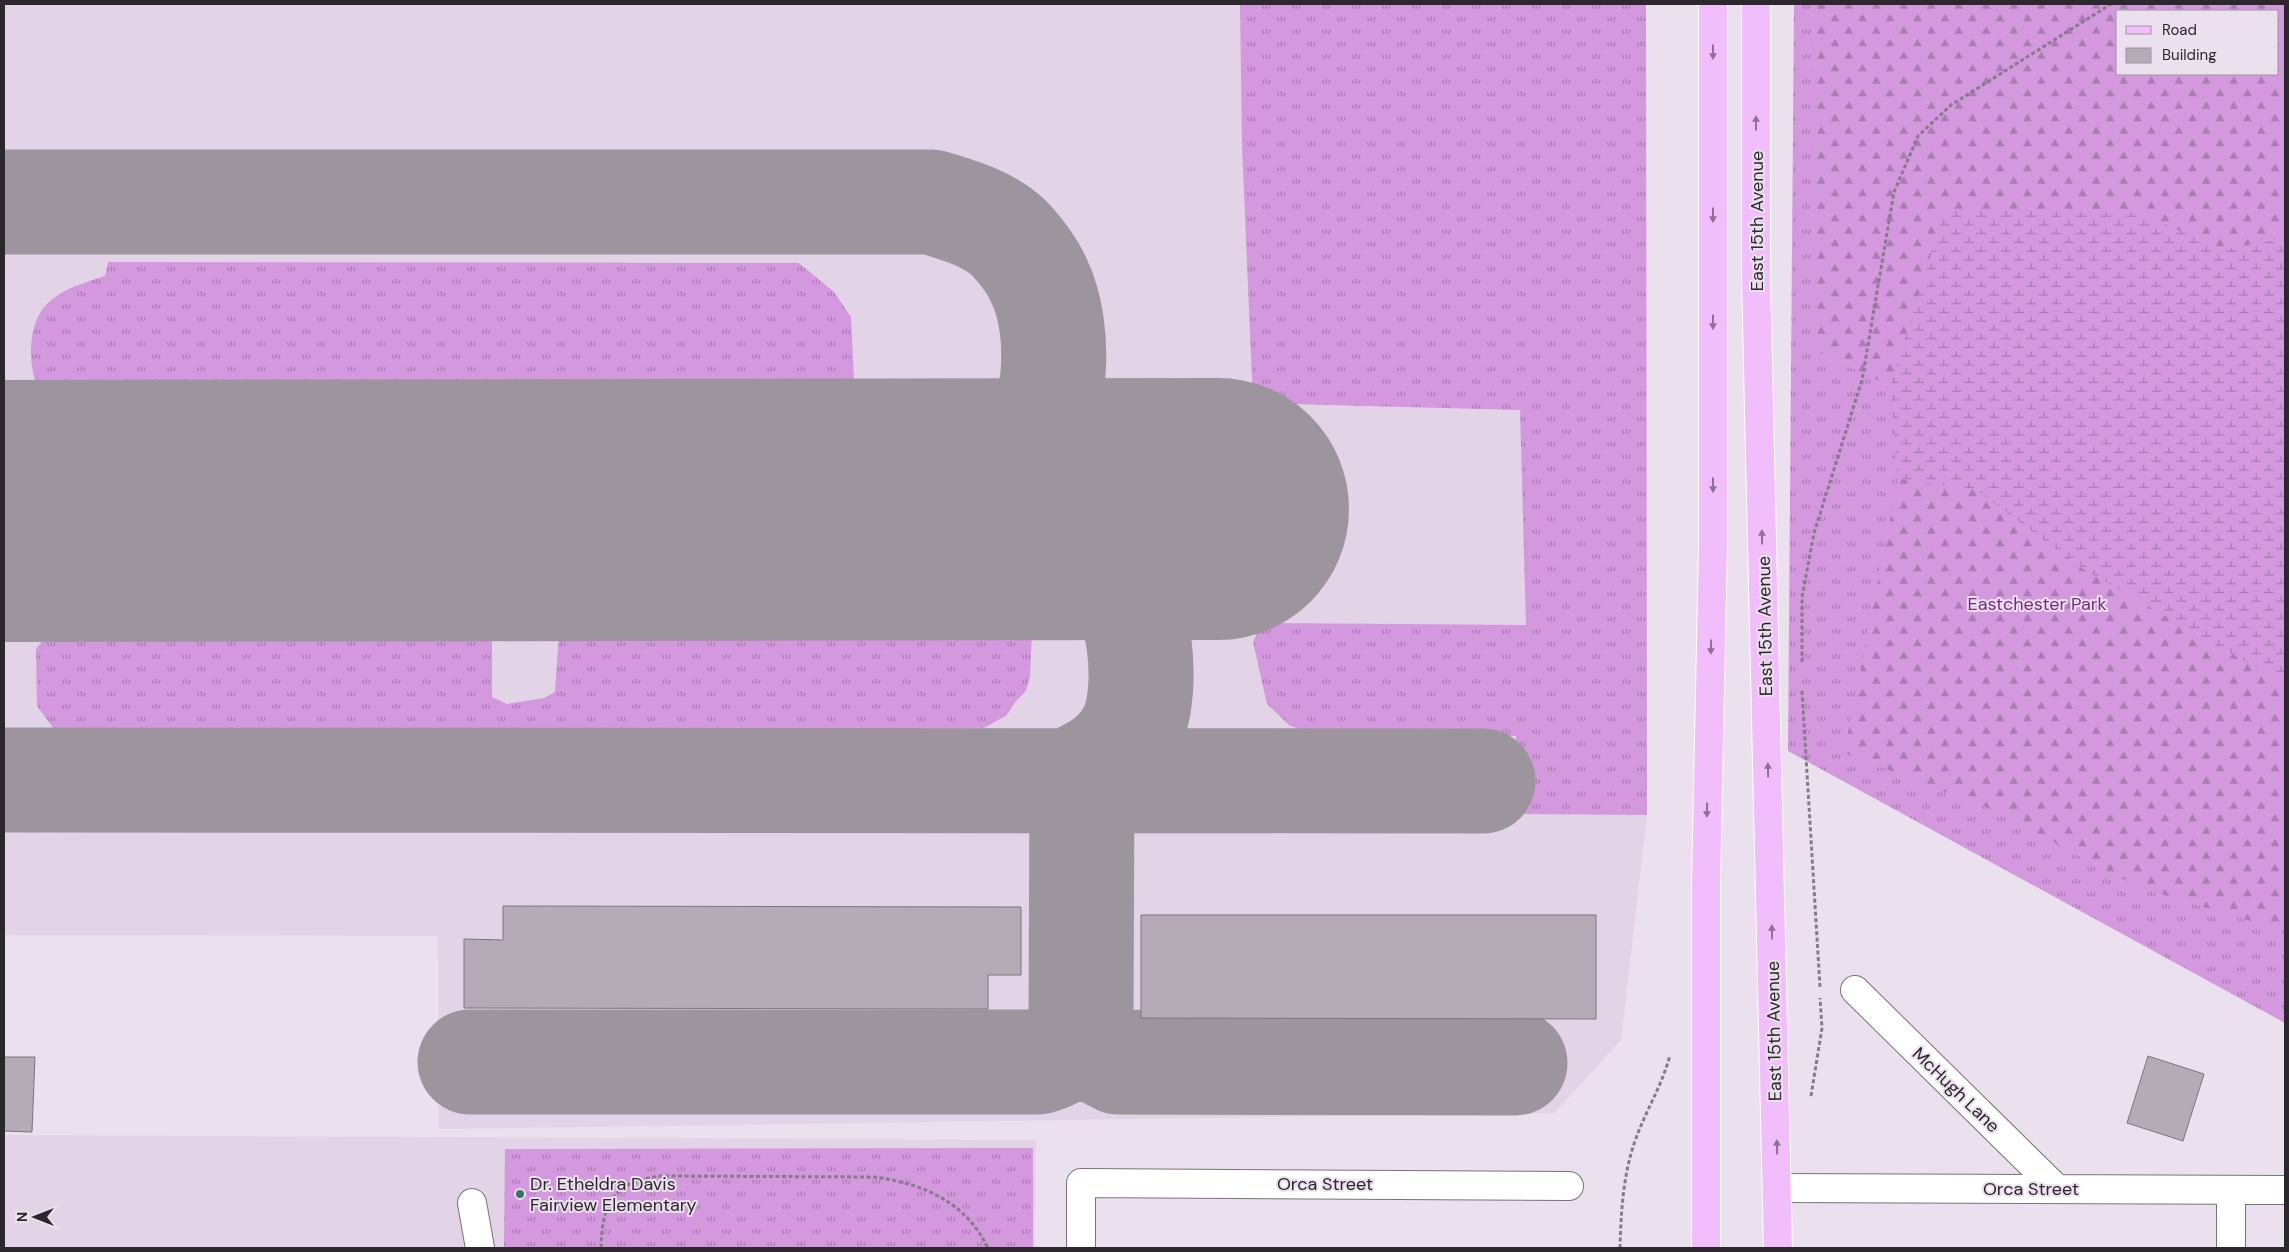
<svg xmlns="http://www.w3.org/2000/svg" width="2289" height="1252" viewBox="0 0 2289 1252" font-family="'DM Sans',sans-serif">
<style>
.built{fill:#e3d3e6}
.grass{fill:url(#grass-tufts);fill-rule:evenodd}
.forest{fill:url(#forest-firs);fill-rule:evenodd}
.wetland{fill:url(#wetland-marsh)}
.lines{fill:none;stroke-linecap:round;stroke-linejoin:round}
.taxiway{stroke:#9d959e;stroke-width:105}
.runway{stroke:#9d959e;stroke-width:262}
.building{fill:#b5abb7;stroke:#7e747f}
.minor-casing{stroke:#7b727c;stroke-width:30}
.major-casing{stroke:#fff;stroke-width:30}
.path{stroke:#847d86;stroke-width:3;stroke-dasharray:4 2.5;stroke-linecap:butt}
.minor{stroke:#fff;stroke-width:28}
.major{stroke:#f2bdfb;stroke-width:28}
.oneway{fill:#8e7294}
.poi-dot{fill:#377663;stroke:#ebe0ed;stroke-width:2}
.labels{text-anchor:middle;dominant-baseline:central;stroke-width:4;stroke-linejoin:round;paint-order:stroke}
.street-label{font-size:18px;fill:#2b272c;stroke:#ebe0ed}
.park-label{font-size:18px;fill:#772985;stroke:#ebe0ed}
.poi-label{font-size:18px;fill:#2b272c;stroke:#ebe0ed;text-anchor:start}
</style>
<defs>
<pattern id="grass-tufts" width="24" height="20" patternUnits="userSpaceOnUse" patternTransform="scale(1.25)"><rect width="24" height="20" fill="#d398de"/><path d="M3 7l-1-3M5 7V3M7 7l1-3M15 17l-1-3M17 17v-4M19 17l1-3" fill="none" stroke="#ab7cb4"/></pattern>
<pattern id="forest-firs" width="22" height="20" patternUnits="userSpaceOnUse" patternTransform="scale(1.25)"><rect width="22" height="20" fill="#d398de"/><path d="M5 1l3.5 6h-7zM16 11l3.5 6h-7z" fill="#ab7cb4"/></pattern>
<pattern id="wetland-marsh" width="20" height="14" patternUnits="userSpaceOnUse" patternTransform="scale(1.25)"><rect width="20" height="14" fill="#d398de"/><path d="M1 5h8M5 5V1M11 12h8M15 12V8" fill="none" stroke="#ab7cb4"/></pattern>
</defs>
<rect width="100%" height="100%" fill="#ebe0ed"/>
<path class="built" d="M4 4H1646L1647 815 1621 1040 1554 1113 439 1129 438 936 4 935Z
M4 1135 1036 1140 1035 1248H4Z"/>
<path class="grass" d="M1240 4H1646L1647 815 1517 814 1516 736 1328 737 1290 726 1267 704 1253 642 1262 623 1526 625 1520 410 1253 403 1242 146Z
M1794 4H2285V1023L1788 751ZM2118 11H2278V74H2118Z
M108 262 799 263 834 292 851 317 854 380 841 400 819 420 779 426 87 432C72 423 53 410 42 395 27 373 26 324 47 304 63 288 84 283 105 276Z
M482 597 492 607V697L507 704 544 698 555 692 561 603 1007 604 1027 612 1032 632 1030 677 1026 691 1016 701 1006 716 984 728 639 731 54 729 37 706 36 649C57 624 66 610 98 598Z
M1033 1148V1248H504L505 1149Z"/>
<path class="forest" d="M1811 4H2285V238L2222 250 2140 213 1946 209 1890 386 1812 349ZM2118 11H2278V74H2118Z
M1898 479 1975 489 2083 569 2285 682V922L2271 927 2138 887 1993 810 1844 753Z"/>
<path class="wetland" d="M1945 209 2140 213 2222 250 2285 238V684L2083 569 1975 489 1898 479 1890 386Z"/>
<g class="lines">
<path class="taxiway" d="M4 202H932C960 211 988 218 1010 239 1021 251 1034 268 1040 283 1061 328 1059 411 1027 450 1004 478 975 493 944 510
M4 458C50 502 84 503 144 511
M1016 510C1040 517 1068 524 1089 540 1094 544 1097 550 1101 554 1132 591 1142 635 1141 682 1140 700 1138 721 1127 737 1113 760 1092 770 1068 781
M4 564C40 522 93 520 144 511
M4 780 1483 781
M1081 1022C1091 1045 1096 1052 1119 1062L1515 1063
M470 1062H1038C1064 1055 1071 1045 1081 1022L1082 781"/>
<path class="runway" d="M4 511 1218 509"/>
</g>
<path class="building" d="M503 906 1021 907V975H988V1009L464 1008V939L503 940Z
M1141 915H1596V1019L1141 1018Z
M2148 1056 2204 1074 2183 1141 2127 1123Z
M4 1057H35L32 1132 4 1131Z"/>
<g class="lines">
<defs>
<path id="minor" d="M1855 990 2057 1189
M1778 1188 2285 1190
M472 1203 480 1248
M1081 1248V1183L1569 1186
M2231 1248V1190"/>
<path id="major" d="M1756 4V276L1778 1248
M1706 1248V885L1713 545V4"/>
</defs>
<use href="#minor" class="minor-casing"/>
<use href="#major" class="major-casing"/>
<path class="path" d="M1802 662V597L1814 533 1862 380 1894 192 1918 136 1951 105 2111 4
M1802 691 1820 987
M1811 1096 1822 1028 1820 998
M601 1248C602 1203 614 1181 661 1176L875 1177C923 1184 965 1201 988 1248
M1620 1248C1621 1212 1623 1175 1635 1141 1645 1112 1662 1086 1670 1055"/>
<use href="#minor" class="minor"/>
<use href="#major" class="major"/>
</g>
<defs><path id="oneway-solid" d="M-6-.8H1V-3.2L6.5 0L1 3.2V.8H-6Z" transform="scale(1.25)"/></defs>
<g class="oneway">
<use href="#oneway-solid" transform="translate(1713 52) rotate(90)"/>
<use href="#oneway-solid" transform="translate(1756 123) rotate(-90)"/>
<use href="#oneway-solid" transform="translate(1713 215) rotate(90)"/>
<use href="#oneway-solid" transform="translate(1713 322) rotate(90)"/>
<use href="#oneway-solid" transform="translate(1713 485) rotate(90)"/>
<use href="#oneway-solid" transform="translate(1762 537) rotate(-91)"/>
<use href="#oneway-solid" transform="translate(1711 647) rotate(91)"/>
<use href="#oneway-solid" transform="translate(1768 770) rotate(-91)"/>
<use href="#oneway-solid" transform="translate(1707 810) rotate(91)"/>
<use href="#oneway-solid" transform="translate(1772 932) rotate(-91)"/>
<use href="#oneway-solid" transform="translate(1777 1147) rotate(-91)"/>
</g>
<circle class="poi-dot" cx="520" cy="1194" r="5"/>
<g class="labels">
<g class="street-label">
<text transform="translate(1757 221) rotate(-90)">East 15th Avenue</text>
<text transform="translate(1765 626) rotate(-91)">East 15th Avenue</text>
<text transform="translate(1774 1031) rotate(-91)">East 15th Avenue</text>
<text transform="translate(1956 1090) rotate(44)">McHugh Lane</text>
<text x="1325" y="1184">Orca Street</text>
<text x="2031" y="1189">Orca Street</text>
</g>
<g class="park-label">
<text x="2037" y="604">Eastchester Park</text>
</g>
<g class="poi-label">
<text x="530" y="1184">Dr. Etheldra Davis<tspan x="530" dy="21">Fairview Elementary</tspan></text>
</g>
</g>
<rect width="2289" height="1252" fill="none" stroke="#2b272c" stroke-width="10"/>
<rect x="2116" y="10" width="162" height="65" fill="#ebe0ed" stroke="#9e96a0"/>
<rect x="2126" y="26" width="25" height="8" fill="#f2bdfb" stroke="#9e96a0"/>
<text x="2162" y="35" font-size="15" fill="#2b272c">Road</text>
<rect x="2126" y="48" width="25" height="15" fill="#b5abb7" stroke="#9e96a0"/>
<text x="2162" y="60" font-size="15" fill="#2b272c">Building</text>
<g transform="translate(35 1217) rotate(270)" stroke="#ebe0ed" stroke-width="4" paint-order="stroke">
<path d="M0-4L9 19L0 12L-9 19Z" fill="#2b272c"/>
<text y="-8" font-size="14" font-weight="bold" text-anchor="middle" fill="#2b272c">N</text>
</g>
</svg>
